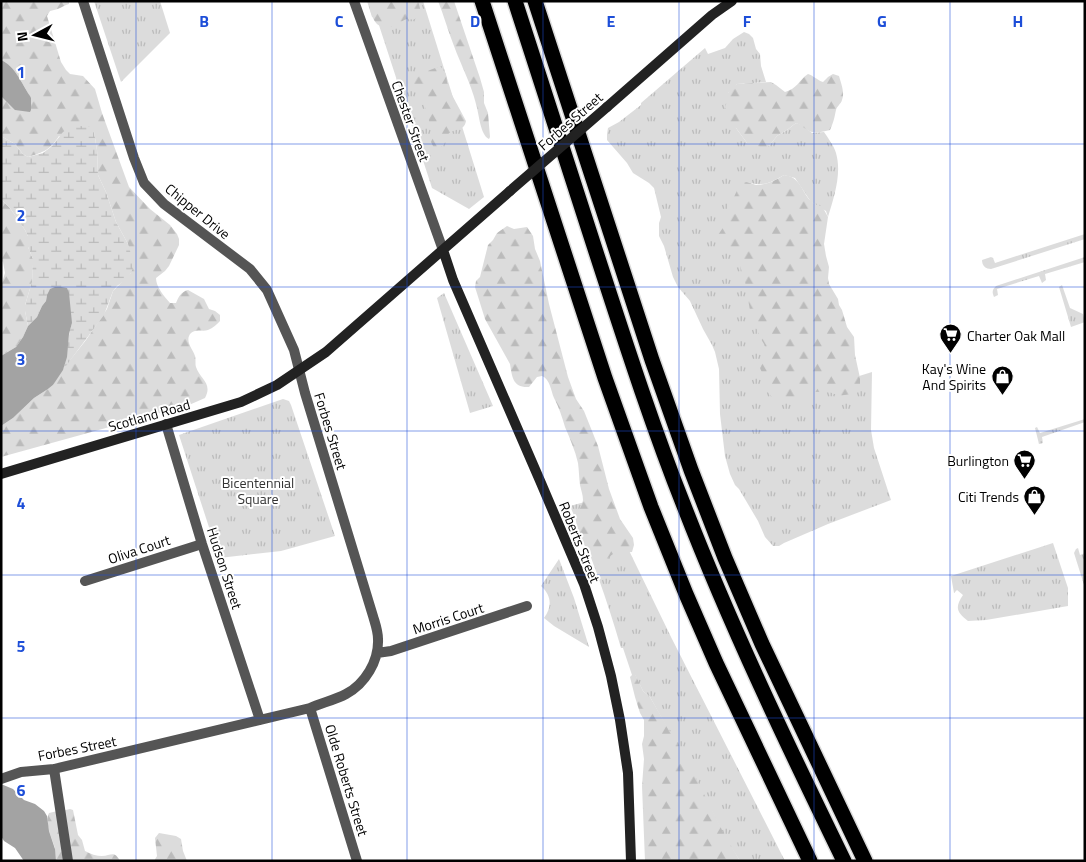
<svg xmlns="http://www.w3.org/2000/svg" width="1086" height="862" viewBox="0 0 1086 862" font-family="'Titillium Web',sans-serif">
<style>
.grass{fill:url(#grass-tufts)}
.forest{fill:url(#forest-firs)}
.wetland{fill:url(#wetland-marsh)}
.water{fill:#a3a3a3}
.lines{fill:none;stroke-linecap:round;stroke-linejoin:round}
.motorway-casing{stroke:#dbdbdb;stroke-width:18}
.minor{stroke:#555;stroke-width:10}
.secondary{stroke:#222;stroke-width:10}
.motorway{stroke:#000;stroke-width:15}
.secondary-bridge{stroke:#222;stroke-width:10}
.grid{fill:none;stroke:#1d4ed8;stroke-width:1;stroke-opacity:0.55}
.labels{text-anchor:middle;dominant-baseline:central;stroke-width:4;stroke-linejoin:round;paint-order:stroke}
.street-label{font-size:14px;fill:#000;stroke:#fff}
.poi-label{font-size:14px;fill:#000;stroke:#fff;text-anchor:end}
.park-label{font-size:14px;fill:#333;stroke:#fff}
.grid-label{font-size:16px;text-anchor:middle;font-weight:bold;fill:#1d4ed8;stroke:#fff;stroke-width:4;stroke-linejoin:round;paint-order:stroke}
</style>
<defs>
<pattern id="grass-tufts" width="24" height="20" patternUnits="userSpaceOnUse" patternTransform="scale(1.25)"><rect width="24" height="20" fill="#dcdcdc"/><path d="M3 7l-1-3M5 7V3M7 7l1-3M15 17l-1-3M17 17v-4M19 17l1-3" fill="none" stroke="#bbb"/></pattern>
<pattern id="forest-firs" width="22" height="20" patternUnits="userSpaceOnUse" patternTransform="scale(1.25)"><rect width="22" height="20" fill="#dcdcdc"/><path d="M5 1l3.5 6h-7zM16 11l3.5 6h-7z" fill="#bbb"/></pattern>
<pattern id="wetland-marsh" width="20" height="14" patternUnits="userSpaceOnUse" patternTransform="scale(1.25)"><rect width="20" height="14" fill="#dcdcdc"/><path d="M1 5h8M5 5V1M11 12h8M15 12V8" fill="none" stroke="#bbb"/></pattern>
</defs>
<rect width="100%" height="100%" fill="#fff"/>
<path class="grass" d="M94 1H160L170 33 121 82Z
M367 1H423L484 197 469 209 432 188 376 16 372 17Z
M744 32 749 34 753 38 756 49 760 54 761 66 766 82 737 84 728 93V99L736 128 747 143 769 146 777 136 787 130 796 123 802 125 812 133 824 132C828 138 834 146 836 153 842 174 834 197 828 217L826 211 811 202 795 178 784 175C774 181 763 187 751 183L821 388 872 372 871 430 874 448 891 500 828 524 784 543 779 546H773L765 537 758 521 739 489 735 485 730 474 725 456 720 414 719 369 715 352 712 345 703 329 690 301 678 287 673 277 664 246 659 236V223L661 217 654 188 649 183 633 173 627 163 607 140V134L608 128 619 122 641 105V103L705 48 708 54 725 48 733 39Z
M1085 234V239L991 269C986 269 982 266 982 260L991 257 993 258 995 263Z
M1085 257V262L1045 274 1046 280 1042 283 1039 276 997 289 998 295 994 297C992 292 992 290 996 286Z
M1062 285 1070 308 1083 314 1085 322 1071 327 1059 287Z
M444 293 493 406 470 413 437 298Z
M283 399 289 401 291 405 335 536 281 551 219 558 179 435Z
M1085 419V422L1042 437 1043 443 1039 444 1035 428 1037 427 1040 433Z
M603 497 672 639 785 861H740L726 839 693 774 650 697 643 691 635 675H632L623 648H621C607 599 590 552 570 506Z
M1053 543 1068 588V606L986 620 968 621C956 612 955 607 963 595L957 590 954 593 951 576Z
M1078 548 1080 555 1085 553V588L1074 553 1076 549Z
M559 559 574 598 589 647 554 626 544 618C552 607 552 596 541 586Z"/>
<path class="forest" d="M1 1H69V4L66 5 58 9 50 11 47 16 61 62 66 70 70 74 83 76 95 89 102 113 129 187 150 209 170 225 177 234 179 239V245L169 266 165 271 156 278C156 287 164 296 170 303H176C179 296 181 292 188 290L204 299 209 309 215 311 220 315V321C217 324 213 328 208 330 202 332 195 328 190 334 185 342 193 349 195 356 196 359 195 364 196 367 200 379 213 383 205 398L189 405 1 457V426L13 418 34 398 48 389 53 385 59 374 86 340 107 309 113 291 131 273 128 244 116 222 106 192 98 175 97 150 94 132 59 136C50 150 44 152 28 157L23 154 15 144 1 136V96L5 99H31C25 87 13 65 1 60Z
M368 1H418L421 12 415 19C413 20 410 19 407 19 403 20 400 23 396 25 375 33 372 18 368 1Z
M438 1H454L480 78 484 92V103L488 113 490 137 489 139C480 135 479 113 476 104 471 84 461 65 454 46 448 31 444 16 438 1Z
M438 67H441L446 74 447 82 452 95 466 121C464 133 452 127 447 136 446 139 445 142 444 145L437 149 434 148 431 142 433 134 430 129 428 113 421 99 412 85 411 82 413 79 418 77 422 73Z
M808 74C814 76 817 80 823 82L828 77 833 74 839 76C841 83 845 93 842 100 841 104 837 106 836 110 834 119 834 121 830 130 825 131 817 134 812 132 807 131 802 125 796 123L787 130 777 136 769 146 764 148 747 143 736 128 726 122 724 110 728 99V93L732 87 737 84 771 82 776 85 785 92C797 89 799 80 808 74Z
M784 175C806 177 801 204 822 206L828 217 824 244 826 256 829 267 828 278 829 284 838 299 839 305 842 310 847 327 854 337 855 355 860 378V390L855 394C851 393 848 395 844 395 838 396 833 393 828 392 824 391 819 392 815 392 807 394 802 400 794 403L783 397H772L768 392 765 380 760 368 765 356 766 350 764 344 761 339 751 316 745 282 738 259 724 246 718 235 729 219 727 207 729 201 734 197 739 186 744 182C748 182 752 184 756 185 767 185 776 180 784 175Z
M1 199 10 208 25 230 28 236V247L33 259V265L32 282 25 305V311L28 326 23 337 16 347 1 356V286L5 273 3 262 1 260Z
M507 226 514 229 527 227 533 236 535 249 540 261 549 304 568 377 576 399 584 411 598 446 609 489 620 519 633 538 634 545 632 552C613 553 616 550 601 565H599C589 557 575 530 576 518 577 511 582 507 583 500 583 495 581 490 580 485 579 478 579 470 578 463 575 450 570 439 565 427 562 417 559 407 554 398 551 391 550 379 542 376L537 377 529 387C513 388 512 377 510 364L485 319 475 287 476 281 480 277 488 245 493 240 497 233Z
M635 674 643 691 650 697 689 764 723 832 740 861H645L642 786 644 759 642 744 644 736V720L640 713 635 697 630 677 632 675Z
M70 809 73 810 78 835 82 840 85 851C90 854 97 856 102 856 111 856 114 850 120 861H56C55 857 55 852 55 848 52 838 44 823 49 813 56 811 63 811 70 809Z
M159 833 176 836 181 839 183 851 187 861H154L157 856 155 838Z"/>
<path class="wetland" d="M80 126 91 127 94 132 97 150 98 175 106 192 116 222 128 244 133 261V268L131 273 127 279 117 286 113 291 104 315 63 370C68 354 67 338 72 323L47 295 46 301 42 306 37 317 28 326 25 311V305L32 282 33 259 28 247V236L25 230 10 208 1 199V136L15 144 23 154 28 157 43 153 52 146 63 132 68 129Z"/>
<path class="water" d="M1 60C15 66 22 84 30 96L31 98V110L30 112 15 110 1 96Z
M55 287H61L67 288 69 293 72 323 69 334 67 357 63 370 53 385 48 389 34 398 13 418 1 426V356L16 347 23 337 28 326 37 317 42 306 46 301 47 295 50 289Z
M1 784 13 789 24 800 35 804 44 811 47 816 49 831 55 849 56 861H24L15 848 4 841 1 836Z"/>
<g class="lines">
<defs>
<path id="motorway" d="M482 1 605 378 651 507 686 594 716 663 810 861
M515 1C542 85 569 169 596 252 624 338 651 423 684 506 731 627 787 744 844 861
M535 1 652 360 691 470 725 558 762 644 865 861"/>
</defs>
<use href="#motorway" class="motorway-casing"/>
<path class="minor" d="M354 1 443 250
M166 424 202 544 260 720
M85 581 202 544
M377 653 391 651 527 606
M310 708 357 861
M54 769 68 861
M1 779 21 772 54 769 310 708C321 703 335 700 346 694 365 684 379 661 378 639 378 631 375 623 373 616L305 393 294 350 267 290 250 269 164 204 144 183 134 158 83 1"/>
<path class="secondary" d="M607 107 712 15 732 1
M443 250 453 280 541 483 584 584 598 627 611 676 620 720 628 773 631 861
M1 474 241 402 277 385 326 352 510 191"/>
<use href="#motorway" class="motorway"/>
<path class="secondary-bridge" d="M510 191 607 107"/>
</g>
<path class="grid" d="M136 1V861M272 1V861M407 1V861M543 1V861M679 1V861M814 1V861M950 1V861M1 144H1085M1 287H1085M1 431H1085M1 575H1085M1 718H1085"/>
<defs>
<symbol id="supermarket-pin" viewBox="-11 -11 22 30"><path d="M0 17L-7.5 6A9.5 9.5 0 1 1 7.5 6Z" fill="#000" stroke="#fff"/><path d="M-6-5.5h2.5l.6 2H6L4.5 2H-2.5L-4.4-4H-6ZM-1.5 3.2a1.3 1.3 0 1 0 .1 0ZM3 3.2a1.3 1.3 0 1 0 .1 0Z" fill="#fff"/></symbol>
<symbol id="shop-pin" viewBox="-11 -11 22 30"><path d="M0 17L-7.5 6A9.5 9.5 0 1 1 7.5 6Z" fill="#000" stroke="#fff"/><path d="M-5-2.5h2.3a2.7 3.5 0 0 1 5.4 0H5L5.5 6h-11ZM-1.5-2.5h3a1.5 2.3 0 0 0-3 0Z" fill="#fff"/></symbol>
</defs>
<g fill-rule="evenodd">
<use href="#supermarket-pin" x="938" y="322" width="25" height="34"/>
<use href="#shop-pin" x="990" y="364" width="25" height="34"/>
<use href="#supermarket-pin" x="1012" y="448" width="25" height="34"/>
<use href="#shop-pin" x="1022" y="484" width="25" height="34"/>
</g>
<g class="labels">
<g class="street-label">
<text transform="translate(411 121) rotate(70)">Chester Street</text>
<text transform="translate(570 121) rotate(-41)">Forbes Street</text>
<text transform="translate(198 211) rotate(39)">Chipper Drive</text>
<text transform="translate(149 415) rotate(-16)">Scotland Road</text>
<text transform="translate(331 431) rotate(73)">Forbes Street</text>
<text transform="translate(580 542) rotate(68)">Roberts Street</text>
<text transform="translate(139 549) rotate(-18)">Oliva Court</text>
<text transform="translate(225 568) rotate(72)">Hudson Street</text>
<text transform="translate(448 618) rotate(-18)">Morris Court</text>
<text transform="translate(77 748) rotate(-11)">Forbes Street</text>
<text transform="translate(347 780) rotate(73)">Olde Roberts Street</text>
</g>
<g class="poi-label">
<text x="967" y="335" text-anchor="start">Charter Oak Mall</text>
<text x="986" y="368">Kay's Wine<tspan x="986" dy="16">And Spirits</tspan></text>
<text x="1009" y="460">Burlington</text>
<text x="1019" y="496">Citi Trends</text>
</g>
<g class="park-label">
<text x="258" y="482">Bicentennial<tspan x="258" dy="16">Square</tspan></text>
</g>
</g>
<g class="grid-label">
<text x="204" y="27">B</text>
<text x="339" y="27">C</text>
<text x="475" y="27">D</text>
<text x="611" y="27">E</text>
<text x="747" y="27">F</text>
<text x="882" y="27">G</text>
<text x="1018" y="27">H</text>
<text x="21" y="78">1</text>
<text x="21" y="221">2</text>
<text x="21" y="365">3</text>
<text x="21" y="509">4</text>
<text x="21" y="652">5</text>
<text x="21" y="796">6</text>
</g>
<rect width="1086" height="862" fill="none" stroke="#000000" stroke-width="5"/>
<g transform="translate(35 35) rotate(263)" stroke="#ffffff" stroke-width="4" paint-order="stroke">
<path d="M0-4L9 19L0 12L-9 19Z" fill="#000000"/>
<text y="-8" font-size="14" font-weight="bold" text-anchor="middle" fill="#000000">N</text>
</g>
</svg>
